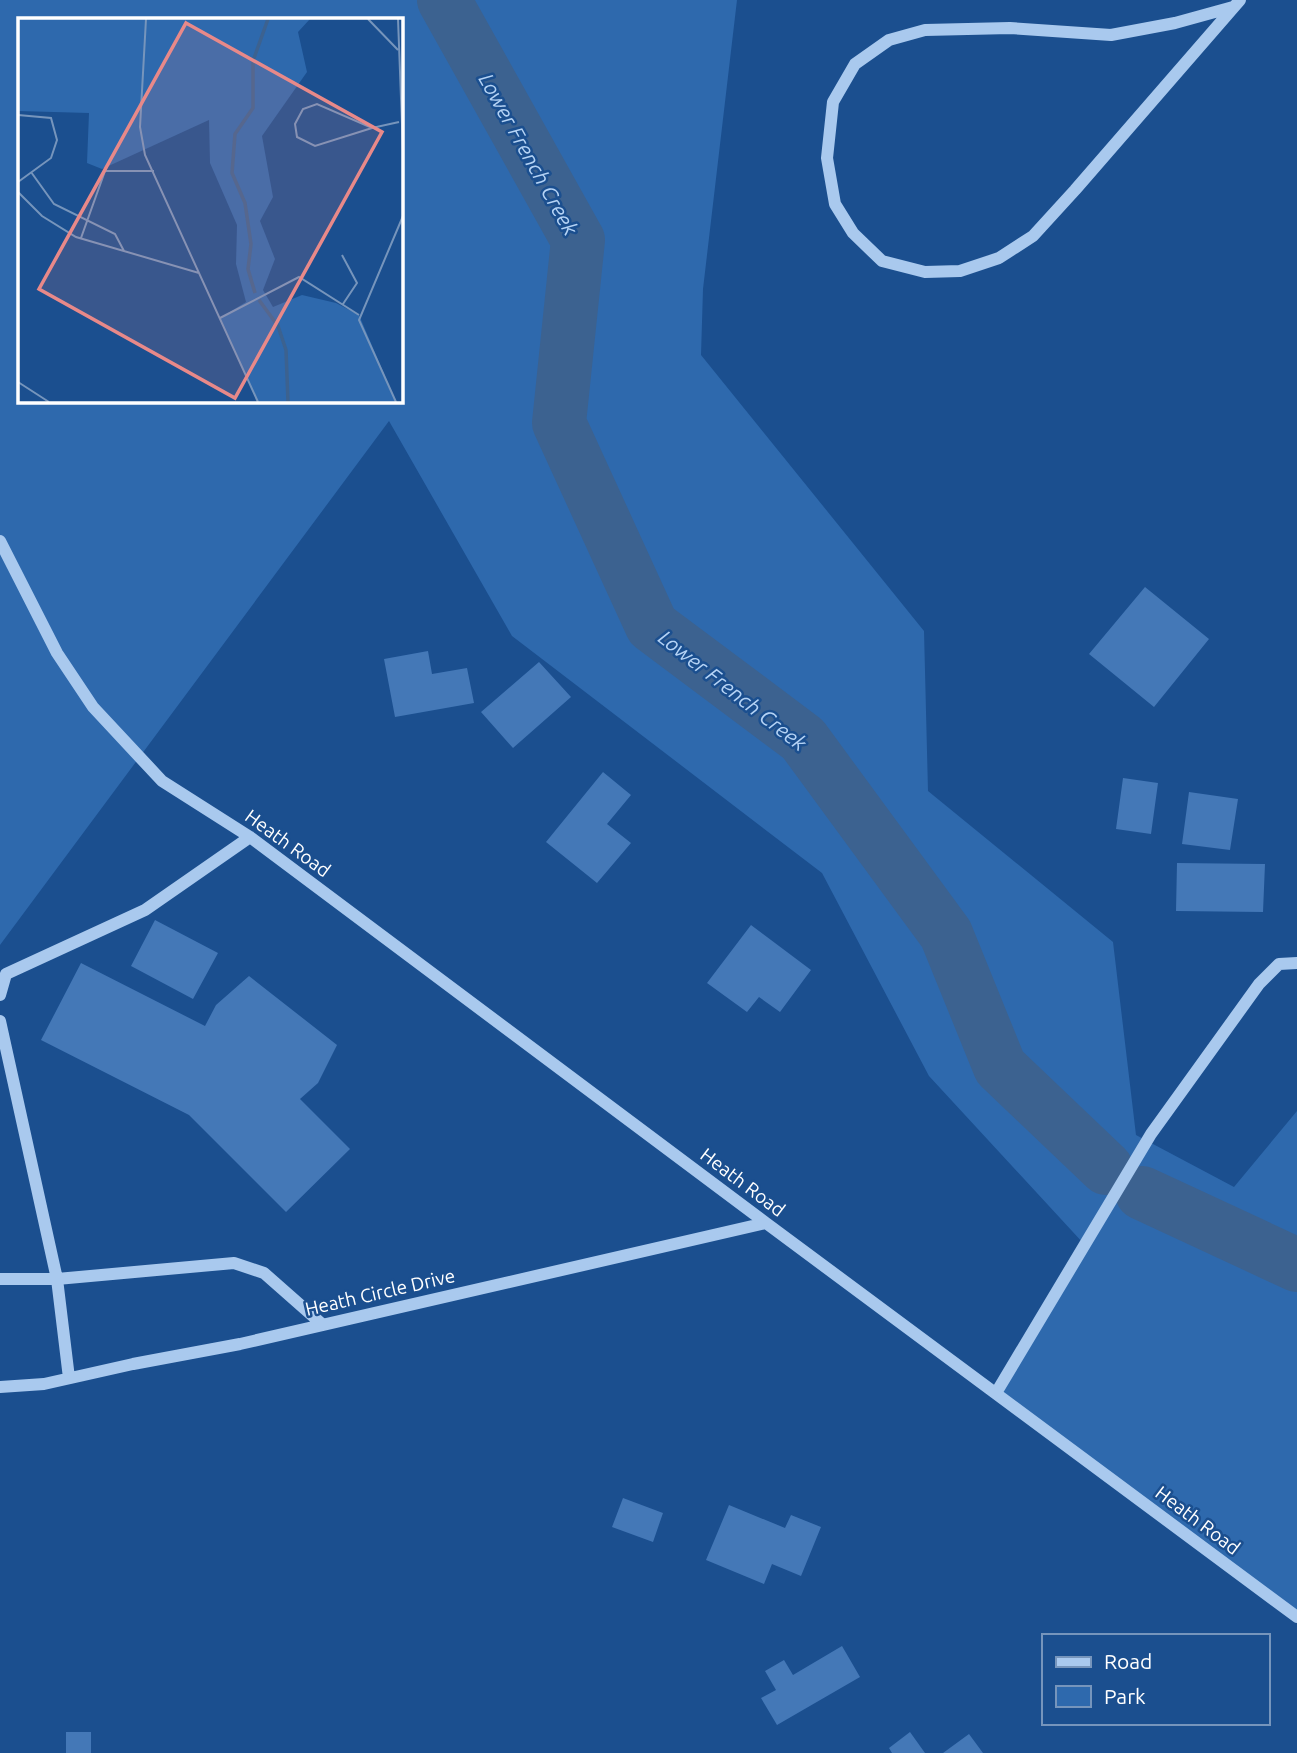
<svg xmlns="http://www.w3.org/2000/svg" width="1297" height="1753" viewBox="0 0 1297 1753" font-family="Ubuntu,sans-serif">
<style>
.green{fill:#2e69ad;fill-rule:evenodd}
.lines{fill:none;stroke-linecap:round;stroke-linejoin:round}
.river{stroke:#3c6290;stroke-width:54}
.building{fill:#4478b7}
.minor{stroke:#a9c9ee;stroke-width:12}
.labels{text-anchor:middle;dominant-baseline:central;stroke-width:5;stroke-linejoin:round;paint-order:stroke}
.street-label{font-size:19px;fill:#fff;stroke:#1b4f8f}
.water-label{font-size:21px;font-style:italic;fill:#b5d3f5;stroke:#1b4f8f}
.inset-river{fill:none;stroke:#3c6290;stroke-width:3.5}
.inset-road{fill:none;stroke:#7695bc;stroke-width:2}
.view{fill:#e88989;fill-opacity:0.15;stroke:#e88989;stroke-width:3.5}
.inset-edge{fill:none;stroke:#fff;stroke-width:3.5}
</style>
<rect width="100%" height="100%" fill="#1b4f8f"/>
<path class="green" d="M0 0H737L703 289 701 355 924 631 928 791 1113 942 1136 1135 1234 1187 1297 1111V1617L996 1393 1084 1244 929 1076 822 873 512 636 389 421 0 945ZM19 19H401V401H19Z"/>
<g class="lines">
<path class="river" d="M444 0 578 240 559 423 652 626 803 739 946 934 1000 1067 1106 1168
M1142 1193 1297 1265"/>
</g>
<path class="building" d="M1145 587 1209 639 1154 707 1089 654Z
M428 651 432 674 467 668 474 703 395 717 384 659Z
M539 662 571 697 513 748 481 712Z
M603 772 631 795 607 824 631 843 597 883 546 842Z
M1123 778 1158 783 1151 834 1116 829Z
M1189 792 1238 799 1230 850 1182 844Z
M1177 863 1265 864 1263 912 1176 911Z
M155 920 218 953 193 999 131 966Z
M751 925 811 970 780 1012 759 997 747 1012 707 983Z
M81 963 205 1026 216 1005 249 976 337 1045 318 1083 300 1099 350 1149 286 1212 189 1115 41 1040Z
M623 1498 663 1513 653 1542 612 1527Z
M729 1505 785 1528 791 1515 821 1527 801 1576 772 1564 764 1584 706 1560Z
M842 1646 860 1677 777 1725 761 1698 776 1690 765 1671 784 1660 793 1675Z
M66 1732H91V1753H66Z
M910 1732 925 1753H892L889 1748Z
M969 1734 983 1753H943Z"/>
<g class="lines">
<path class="minor" d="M1233 7 1175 23 1111 35 1010 28 925 30 889 40 855 64 833 102 827 158 835 204 853 233 882 261 925 272 960 271 999 258 1033 236 1075 190 1240 0
M0 541 57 653 93 707 162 781 250 837 766 1223 1297 1617
M0 995 6 974 145 910 250 837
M0 1021 57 1279 69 1378
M0 1279H57L234 1263 264 1273 323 1325
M0 1387 44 1384 133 1364 240 1344 766 1223
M996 1393 1151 1134 1259 984 1279 964 1297 963"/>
</g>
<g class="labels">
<g class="street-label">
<text transform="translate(288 843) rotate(36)">Heath Road</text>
<text transform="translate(743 1182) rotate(37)">Heath Road</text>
<text transform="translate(380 1292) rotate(-13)">Heath Circle Drive</text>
<text transform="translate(1198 1520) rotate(37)">Heath Road</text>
</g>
<g class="water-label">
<text transform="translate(529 154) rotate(61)">Lower French Creek</text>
<text transform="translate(733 690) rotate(38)">Lower French Creek</text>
</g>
</g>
<g transform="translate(18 18)">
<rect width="385" height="385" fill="#1b4f8f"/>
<path d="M0 1H292L280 14 289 54 244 118 255 179 242 203 257 241 245 272 255 289 284 277 318 285 341 297 378 384H240L202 300 228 284 218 246 219 207 192 145 191 102 84 151 69 145 71 95 0 93Z" fill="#2e69ad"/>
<path class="inset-river" d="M237 275 230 251 233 226 227 185 214 155 217 116 235 90V43L250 1M241 282 260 308 268 332 270 384"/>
<path class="inset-road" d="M128 1 122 109 127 137 240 384M350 1 380 32M380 1 385 133M0 97 33 100 39 122 33 140 0 164M354 110 297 128 279 119 277 106 285 91 299 86 354 110 381 104M13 154 36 186 97 216 106 233M0 174 24 198 58 219 181 255M63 220 87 153H136M324 237 339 265 325 286M202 300 281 259 341 297M0 364 31 384M378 384 341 302 385 198"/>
<path class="view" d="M168 5 364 114 217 380 21 271Z"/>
<rect width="385" height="385" class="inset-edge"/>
</g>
<rect x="1042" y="1634" width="228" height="91" fill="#1b4f8f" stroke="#7695bc" stroke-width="2"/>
<rect x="1056" y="1657" width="35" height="10" fill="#a9c9ee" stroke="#7695bc" stroke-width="2"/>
<text x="1104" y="1669" font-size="21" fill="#ffffff">Road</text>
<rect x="1056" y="1686" width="35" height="21" fill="#2e69ad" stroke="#7695bc" stroke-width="2"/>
<text x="1104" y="1704" font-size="21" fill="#ffffff">Park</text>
</svg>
